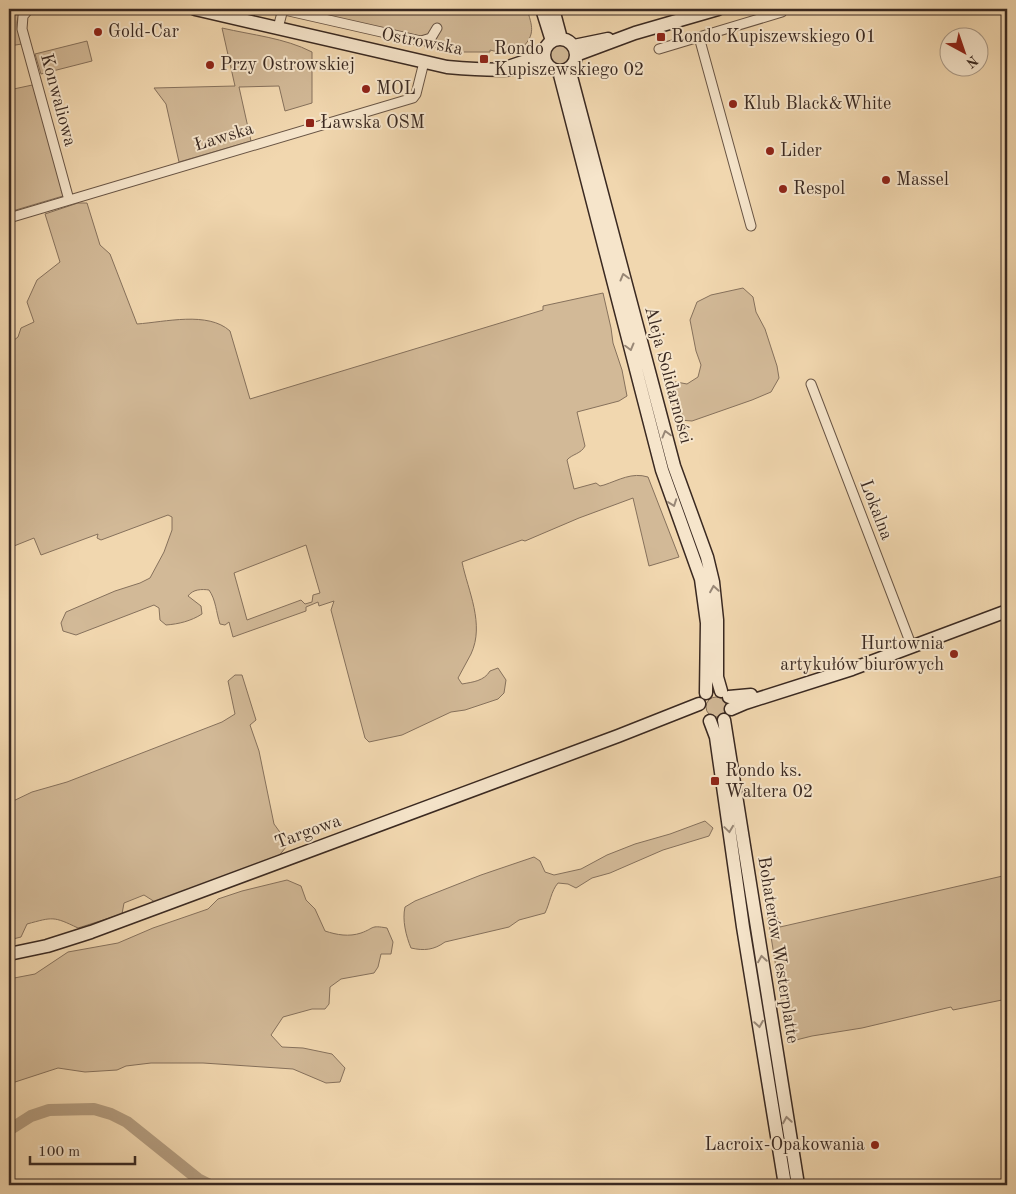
<svg xmlns="http://www.w3.org/2000/svg" width="1016" height="1194" viewBox="0 0 1016 1194" font-family="'Old Standard TT',serif">
<style>
.green{fill:#d2b997;stroke:#86715c;fill-rule:evenodd}
.lines{fill:none;stroke-linecap:round;stroke-linejoin:round}
.river{stroke:#b39c7f;stroke-width:12}
.street-casing{stroke:#685444;stroke-width:11}
.secondary-casing{stroke:#3a2921;stroke-width:15}
.street{stroke:#f6e5cb;stroke-width:9}
.secondary{stroke:#f6e5cb;stroke-width:12}
.oneway{stroke:#988776}
.poi-dot{fill:#8f2418;stroke:#f6e5cb;stroke-width:2}
.labels{text-anchor:middle;dominant-baseline:central;stroke-width:4;stroke-linejoin:round;paint-order:stroke}
.poi-label{font-size:18px;fill:#3a2921;stroke:#f6e5cb;text-anchor:start}
.street-label{font-size:18px;fill:#3a2921;stroke:#f6e5cb}
</style>
<rect width="100%" height="100%" fill="#f1d7af"/>
<filter id="stains"><feTurbulence type="fractalNoise" baseFrequency=".004" numOctaves="4"/><feColorMatrix values="0 0 0 0 .2 0 0 0 0 .09 0 0 0 0 .02 0 0 0 .5 -.17"/></filter>
<radialGradient id="worn" r=".72"><stop offset=".6" stop-color="#630" stop-opacity="0"/><stop offset="1" stop-color="#630" stop-opacity=".3"/></radialGradient>
<path class="green" d="M9 9H24C12 22 18 29 22 44L9 46Z
M295 9H527C532 26 536 34 522 48L501 50 498 52 490 50V52H463L424 46 436 40 440 29 424 37Z
M222 28C252 35 285 38 312 52V103L285 111 279 86 239 87 251 141 179 162 166 104 154 88 235 86Z
M87 41 92 61 41 74 35 54Z
M550 55a10 10 0 1 1 20 0a10 10 0 1 1-20 0Z
M37 84 65 189 61 190 63 196 9 212V90Z
M78 203H87L100 245 110 254 137 324C165 322 208 311 230 331L250 399 543 310V306L603 293 611 328 613 343 622 370 627 396 619 401 577 412 585 446C581 454 572 454 567 460L574 489 596 483 600 486 604 485C619 480 632 472 648 477L679 557 649 566 633 498 579 518 525 541 522 540 462 562C468 591 485 624 471 654 467 662 462 670 458 678L462 684C473 682 484 681 490 671L498 668 506 680 504 693 498 699 465 710 451 712 402 735 369 742 365 738 331 610 334 601 319 606 318 602 306 607V611L233 637 229 622 225 625 220 624C216 612 216 600 209 590 202 589 193 589 188 596L201 606 202 614C191 621 179 624 166 625L160 620 159 608 154 605 76 635 63 631 61 623 66 612 115 591 140 583 150 578 164 552 172 530V517L168 515 101 540 97 538 98 534 41 555 34 538 9 548V344L18 337 21 328 34 322 27 302 37 280 60 262 45 214ZM306 545 320 593 313 595 312 602 305 604 301 600 247 620 234 573Z
M743 288 753 297 756 312 765 329 777 366 779 378 771 392 752 400 692 421 679 420 673 408 668 384 671 381 687 384 698 377 701 365 696 351 690 320 697 302 711 295Z
M235 675H242L256 720 250 725 259 751 274 824 282 835 286 847 278 857 155 902 144 895 124 903 122 914 78 928C53 916 53 917 27 924L21 937 9 940V803L32 792 67 782 222 722 235 714 228 681Z
M706 707a10 10 0 1 1 20 0a10 10 0 1 1-20 0Z
M705 821 713 828 709 836 663 850 610 873 592 878 576 888 568 884 558 883C551 891 550 903 545 913L519 920 509 927 445 942C434 950 424 951 411 948 406 936 402 920 405 907L415 901 481 875 534 857 540 861 545 872 554 875 581 869 607 855 635 844 670 834Z
M1007 875V999L953 1010 951 1007 862 1028 812 1036 788 1042 768 918 777 916 780 927Z
M287 880 301 886 306 900 315 909 325 931C337 935 349 937 361 933 375 928 370 925 387 928L393 942 391 954H381L378 967 374 973 341 979 330 987 329 1004 325 1009H312L283 1017 271 1035 282 1047 303 1048 332 1054 345 1068 340 1082 326 1083 293 1069 203 1063H151L126 1066 117 1070 85 1072 58 1068 9 1084V979L35 974 68 952 118 943 153 928 208 909 218 899 242 891Z"/>
<g class="lines">
<path class="river" d="M9 1130 31 1116 49 1110 94 1109 111 1114 127 1122 198 1179 210 1185"/>
<defs>
<path id="street" d="M29 9 23 16 22 29 69 200
M280 9 421 41 431 38 437 28
M278 28 283 9
M699 37 751 226
M659 49 782 12
M9 218 413 98 416 94 424 62
M811 384 912 647"/>
<path id="secondary" d="M195 9 447 67C481 70 515 72 547 65
M542 9 552 41
M553 9 561 39
M544 55a16 16 0 1 1 32 0a16 16 0 1 1-32 0Z
M574 46 608 39
M576 55 635 33 718 9
M511 66 544 55
M569 69 674 466 707 557 713 582 717 620V677L721 691
M559 71 662 470 701 579 707 623 706 693
M729 697 751 695
M731 709 745 703 852 669 1007 611
M724 720 798 1185
M710 721 716 737 743 927 785 1185
M9 954 47 946 91 932 618 736 699 704"/>
</defs>
<use href="#street" class="street-casing"/>
<use href="#secondary" class="secondary-casing"/>
<use href="#street" class="street"/>
<use href="#secondary" class="secondary"/>
</g>
<defs><path id="oneway-chevron" d="M-2-3.5L2.5 0L-2 3.5" fill="none" stroke-width="1.6" stroke-linecap="round" stroke-linejoin="round" transform="scale(1.25)"/></defs>
<g class="oneway">
<use href="#oneway-chevron" transform="translate(624 277) rotate(-105)"/>
<use href="#oneway-chevron" transform="translate(630 347) rotate(75)"/>
<use href="#oneway-chevron" transform="translate(666 434) rotate(-105)"/>
<use href="#oneway-chevron" transform="translate(673 503) rotate(70)"/>
<use href="#oneway-chevron" transform="translate(714 589) rotate(-99)"/>
<use href="#oneway-chevron" transform="translate(729 829) rotate(82)"/>
<use href="#oneway-chevron" transform="translate(762 959) rotate(-99)"/>
<use href="#oneway-chevron" transform="translate(759 1024) rotate(81)"/>
<use href="#oneway-chevron" transform="translate(787 1120) rotate(-99)"/>
</g>
<g class="poi-dot">
<circle cx="98" cy="32" r="5"/>
<rect x="656" y="32" width="10" height="10" rx="2.5"/>
<rect x="479" y="54" width="10" height="10" rx="2.5"/>
<circle cx="210" cy="65" r="5"/>
<circle cx="366" cy="89" r="5"/>
<circle cx="733" cy="104" r="5"/>
<rect x="305" y="118" width="10" height="10" rx="2.5"/>
<circle cx="770" cy="151" r="5"/>
<circle cx="886" cy="180" r="5"/>
<circle cx="783" cy="189" r="5"/>
<circle cx="954" cy="654" r="5"/>
<rect x="710" y="776" width="10" height="10" rx="2.5"/>
<circle cx="875" cy="1145" r="5"/>
</g>
<g class="labels">
<g class="poi-label">
<text x="108" y="32">Gold-Car</text>
<text x="671" y="37">Rondo Kupiszewskiego 01</text>
<text x="494" y="49">Rondo<tspan x="494" dy="21">Kupiszewskiego 02</tspan></text>
<text x="220" y="65">Przy Ostrowskiej</text>
<text x="376" y="89">MOL</text>
<text x="743" y="104">Klub Black&amp;White</text>
<text x="320" y="123">Ławska OSM</text>
<text x="780" y="151">Lider</text>
<text x="896" y="180">Massel</text>
<text x="793" y="189">Respol</text>
<text x="944" y="644" text-anchor="end">Hurtownia<tspan x="944" dy="21">artykułów biurowych</tspan></text>
<text x="725" y="771">Rondo ks.<tspan x="725" dy="21">Waltera 02</tspan></text>
<text x="865" y="1145" text-anchor="end">Lacroix-Opakowania</text>
</g>
<g class="street-label">
<text transform="translate(422 42) rotate(11)">Ostrowska</text>
<text transform="translate(58 100) rotate(75)">Konwaliowa</text>
<text transform="translate(224 137) rotate(-17)">Ławska</text>
<text transform="translate(668 375) rotate(75)">Aleja Solidarności</text>
<text transform="translate(876 510) rotate(69)">Lokalna</text>
<text transform="translate(308 832) rotate(-20)">Targowa</text>
<text transform="translate(778 950) rotate(81)">Bohaterów Westerplatte</text>
</g>
</g>
<rect width="1016" height="1194" fill="none" stroke="#f1d7af" stroke-width="30"/>
<rect x="10" y="10" width="996" height="1174" fill="none" stroke="#3a2921" stroke-width="2.5"/>
<rect x="15" y="15" width="986" height="1164" fill="none" stroke="#3a2921"/>
<g transform="translate(964 52) rotate(140)"><circle r="24" fill="#f6e5cb" stroke="#ab9a87"/>
<path d="M0-4L9 19L0 12L-9 19Z" fill="#8f2418"/>
<text y="-8" font-size="14" font-weight="bold" text-anchor="middle" fill="#3a2921">N</text>
</g>
<path d="M30 1156v8h105v-8" fill="none" stroke="#3a2921" stroke-width="2.5"/>
<text x="38" y="1156" font-size="15" fill="#3a2921" stroke="#f6e5cb" stroke-width="4" paint-order="stroke">100 m</text>
<rect width="100%" height="100%" filter="url(#stains)"/>
<rect width="100%" height="100%" fill="url(#worn)"/>
</svg>
